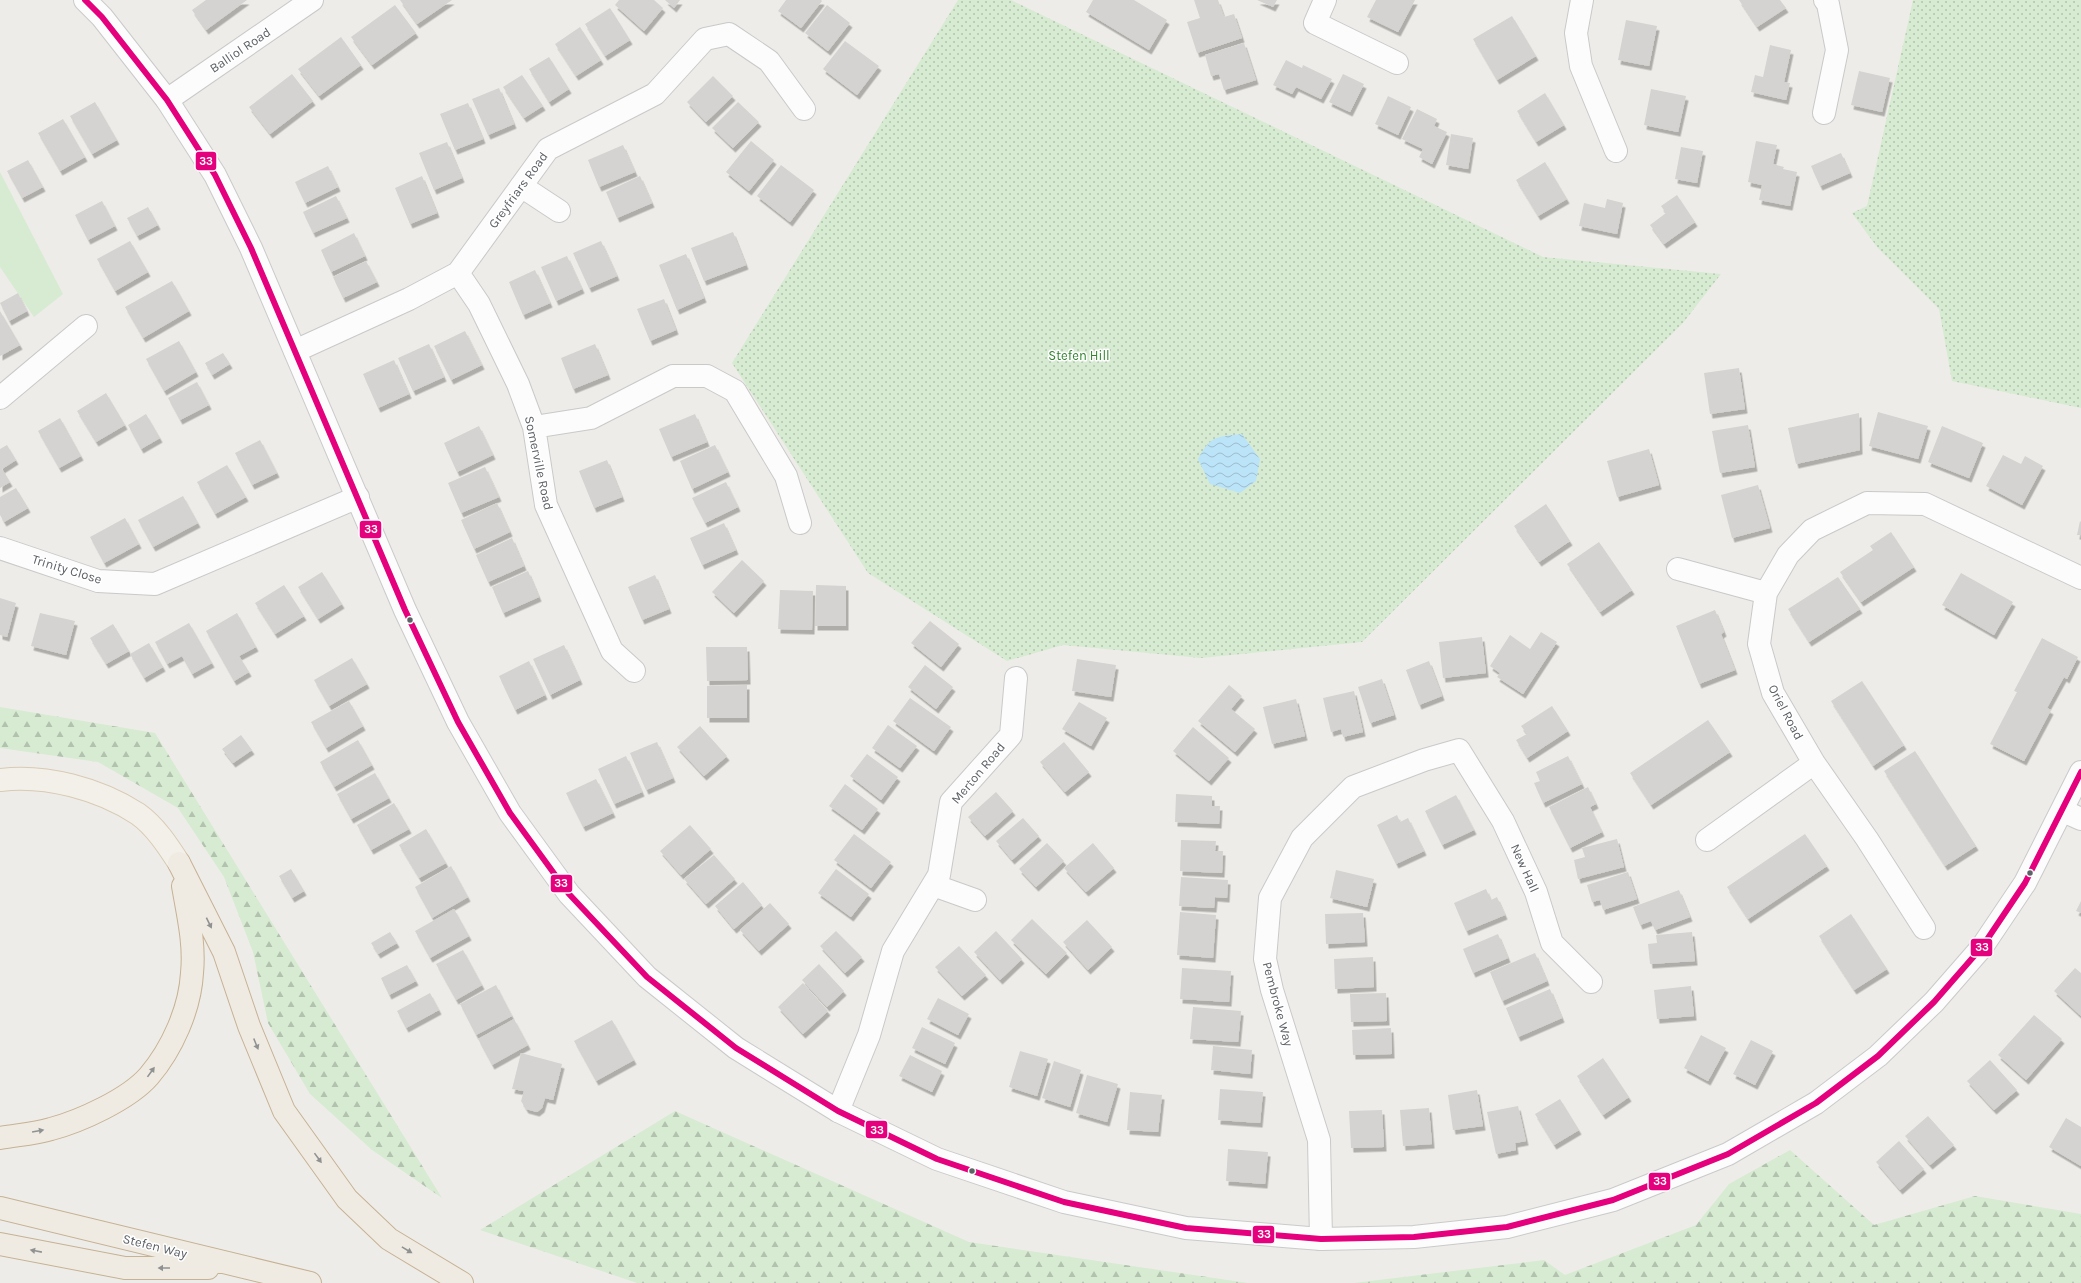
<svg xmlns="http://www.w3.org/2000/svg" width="2081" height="1283" viewBox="0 0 2081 1283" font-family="Karla,sans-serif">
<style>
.grass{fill:#d7ebd2}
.forest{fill:url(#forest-firs)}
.park{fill:url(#park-dots)}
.water{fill:url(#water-waves)}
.building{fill:#d5d3d1;filter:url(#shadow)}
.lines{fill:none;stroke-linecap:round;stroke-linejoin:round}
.street-casing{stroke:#c9c9c9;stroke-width:24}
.secondary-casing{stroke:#cacaca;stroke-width:24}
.primary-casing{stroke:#d8cab4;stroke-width:24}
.highway-casing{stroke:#c6b294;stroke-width:24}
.street{stroke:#fcfcfc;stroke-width:22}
.secondary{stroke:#fcfcfc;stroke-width:22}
.primary{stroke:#f3f0e9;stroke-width:22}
.highway{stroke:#f0ebe2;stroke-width:22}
.bus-1-casing{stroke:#fff;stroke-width:9}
.bus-1{stroke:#e5007d;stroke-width:6}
.oneway{fill:#909292}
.bus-dot{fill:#5d6267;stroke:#fff;stroke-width:1.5}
.labels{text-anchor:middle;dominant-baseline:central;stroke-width:3;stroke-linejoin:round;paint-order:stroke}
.street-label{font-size:13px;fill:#5d6267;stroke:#fff}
.park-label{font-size:13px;fill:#31852d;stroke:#fff}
.line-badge{stroke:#fff;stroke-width:1.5}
.badge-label{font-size:11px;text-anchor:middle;font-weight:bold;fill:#fff}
</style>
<defs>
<pattern id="forest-firs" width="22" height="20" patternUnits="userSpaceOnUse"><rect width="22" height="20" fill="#d7ebd2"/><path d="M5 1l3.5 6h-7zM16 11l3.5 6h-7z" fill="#b2c2ae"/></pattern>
<pattern id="park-dots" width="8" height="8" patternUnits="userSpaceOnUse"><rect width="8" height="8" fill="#d7ebd2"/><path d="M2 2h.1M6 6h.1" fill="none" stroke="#b2c2ae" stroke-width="1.8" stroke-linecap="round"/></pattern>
<pattern id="water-waves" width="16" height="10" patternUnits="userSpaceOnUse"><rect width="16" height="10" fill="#bce4f8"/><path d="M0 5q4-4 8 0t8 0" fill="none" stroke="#9cbccd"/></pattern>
<filter id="shadow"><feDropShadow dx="2.5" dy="4.5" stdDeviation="0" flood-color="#0004"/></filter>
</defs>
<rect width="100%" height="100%" fill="#eeece8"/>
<path class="grass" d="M0 172 63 294 34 317 0 267Z"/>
<path class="forest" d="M0 707 155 733 442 1198 372 1150 310 1094 268 1023 253 952 224 877 178 808 98 762 0 748Z
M675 1111 969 1242 1248 1283H637L480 1230Z
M1790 1150 1874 1225 1975 1196 2081 1214V1283H1354L1544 1260 1565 1275 1696 1225 1729 1184Z"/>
<path class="park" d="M958 0H1011L1543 257 1721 274 1683 323 1362 642 1201 658 1063 645 1007 661 868 573 732 363Z
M1913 0H2081V408L1952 381 1939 309 1877 247 1852 213 1867 206Z"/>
<path class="water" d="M1242 434 1260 459 1256 481 1240 493 1210 484 1198 459C1211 435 1216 437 1242 434Z"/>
<path class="building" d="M206 0H247L206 30 192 10Z
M400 0H452L417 24Z
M619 0H654L663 8 644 31 615 5Z
M665 0H680L674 8Z
M786 0H821L822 1 801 28 778 11Z
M1093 0H1134L1167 20 1149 50 1086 12Z
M1194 0H1218L1224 17 1234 14 1242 38 1197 53 1187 22 1200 18Z
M1257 0H1277L1273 7Z
M1376 0H1415L1398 32 1367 17Z
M1739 0H1780L1786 8 1757 27Z
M395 5 416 33 372 65 351 37Z
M827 5 850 23 828 51 805 33Z
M610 8 630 40 605 56 585 24Z
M1512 16 1536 56 1497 80 1473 39Z
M1626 20 1657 26 1649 66 1618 60Z
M580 27 601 60 576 76 555 44Z
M341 37 361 65 319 96 298 69Z
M845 41 879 66 857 95 823 69Z
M1244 43 1256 80 1224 90 1219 74 1211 76 1205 55Z
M1770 45 1791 50 1784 82 1790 83 1786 100 1751 92 1755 75 1763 77Z
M549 57 569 89 549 102 529 69Z
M1286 60 1302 68 1303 65 1332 79 1321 99 1296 87 1292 94 1273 85Z
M1859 71 1890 78 1882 112 1851 105Z
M292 74 313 101 270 134 249 107Z
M1343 74 1364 84 1350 112 1329 102Z
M522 75 543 106 524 118 503 87Z
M713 76 733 96 706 122 687 102Z
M499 88 514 124 488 135 472 99Z
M1651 89 1686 96 1678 132 1644 125Z
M1545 93 1564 125 1536 142 1517 111Z
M1388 96 1411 107 1398 135 1375 124Z
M95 102 117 140 92 154 70 116Z
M738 102 759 122 733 148 712 128Z
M468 103 483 139 455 150 440 114Z
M1417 109 1437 119 1434 126 1447 132 1432 164 1419 157 1423 149 1402 139Z
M63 119 85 157 60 171 38 133Z
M1451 134 1473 138 1468 169 1446 165Z
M751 141 774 160 749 191 726 172Z
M1756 141 1777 145 1773 164 1784 167 1783 169 1797 172 1790 206 1759 200 1762 185 1748 182Z
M447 142 462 178 434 190 419 153Z
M623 145 635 172 599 187 588 160Z
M1681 147 1703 151 1697 183 1675 179Z
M1841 153 1850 173 1820 186 1811 166Z
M28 160 43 187 22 198 7 171Z
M1545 162 1567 199 1538 216 1516 180Z
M781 165 814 190 790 222 757 196Z
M328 166 338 187 305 203 295 182Z
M422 176 437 213 410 224 395 188Z
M640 176 652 203 617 218 606 192Z
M1677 195 1695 222 1664 244 1650 225 1666 213 1661 206Z
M336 196 347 218 313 233 303 212Z
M1607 199 1623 203 1617 234 1579 226 1584 203 1605 208Z
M102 201 115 226 88 240 75 215Z
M148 207 158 225 137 236 127 218Z
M733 232 746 265 704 281 691 248Z
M354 233 365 256 331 272 321 250Z
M130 241 148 272 115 291 97 259Z
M601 241 617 276 589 288 573 253Z
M686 254 704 298 677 310 659 265Z
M567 256 582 289 556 301 541 267Z
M366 261 377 282 343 298 333 277Z
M535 270 550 303 523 315 509 282Z
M172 281 189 311 143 338 125 307Z
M18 293 27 311 9 321 0 303Z
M664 299 676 330 650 341 637 309Z
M0 311 20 345 0 356Z
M465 331 482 365 451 380 434 346Z
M179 341 196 372 164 391 146 359Z
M429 344 444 377 413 391 398 358Z
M595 344 608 375 573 389 561 358Z
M223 353 230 364 212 375 205 363Z
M394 360 409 394 378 408 363 374Z
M1739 368 1745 409 1710 414 1704 373Z
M197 382 209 405 180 420 168 398Z
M106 393 125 425 96 442 77 411Z
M1878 412 1928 426 1918 459 1869 446Z
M1859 413 1860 450 1796 464 1788 428Z
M146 414 160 438 141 449 128 425Z
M695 414 707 442 671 457 659 429Z
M60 418 81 456 59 468 38 431Z
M1748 425 1755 467 1720 473 1712 431Z
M479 426 493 455 457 472 444 443Z
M1942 426 1983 443 1969 478 1928 462Z
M260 440 277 473 252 485 235 453Z
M7 445 16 460 2 469 10 482 0 488V449Z
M715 445 728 472 692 489 680 461Z
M1649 449 1659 485 1617 497 1607 461Z
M2003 455 2021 464 2025 456 2043 466 2022 505 1986 486Z
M607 460 622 497 594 508 579 471Z
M227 465 246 497 215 514 197 482Z
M485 467 499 497 461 513 448 483Z
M726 482 738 507 705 523 692 498Z
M1758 485 1770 528 1732 538 1721 495Z
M16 488 28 508 4 522 0 515V497Z
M183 496 198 523 153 547 138 520Z
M497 503 510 532 474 549 461 520Z
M1546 504 1570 541 1539 562 1514 526Z
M125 518 139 544 104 563 90 537Z
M2080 521 2081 522V535H2077Z
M724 523 736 550 702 565 690 538Z
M1891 532 1914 567 1861 602 1840 572 1873 550 1870 546Z
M512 538 524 566 488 582 476 555Z
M1599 542 1632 590 1600 612 1567 564Z
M742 560 764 581 734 613 712 592Z
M528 571 539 597 503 613 492 587Z
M322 572 342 604 318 619 298 587Z
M1961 573 2013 602 1994 635 1942 605Z
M655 575 669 609 642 620 628 587Z
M1838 577 1860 609 1809 642 1788 609Z
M284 585 304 616 275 634 255 603Z
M816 585 846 586V626H815Z
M780 590 813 591 812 630 778 629Z
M0 598 16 603 7 637 0 635Z
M1715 610 1724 632 1721 634 1735 670 1699 684 1676 626Z
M40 613 75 621 66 655 31 646Z
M237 613 256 647 239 656 249 672 234 681 206 631Z
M930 621 959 644 941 667 911 643Z
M189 623 212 663 192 674 182 656 167 664 155 642Z
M113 624 129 651 106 664 90 638Z
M1541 632 1557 642 1523 694 1497 677 1500 673 1490 666 1510 635 1530 649Z
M1482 637 1486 673 1443 678 1439 642Z
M2042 638 2078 657 2067 679 2064 677 2047 708 2051 710 2024 761 1990 744 2017 692 2014 691Z
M149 643 163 667 144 678 130 654Z
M564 645 580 680 550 695 533 659Z
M706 647H747L748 680 707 681Z
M352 658 367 684 329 706 314 680Z
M1077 659 1116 665 1111 697 1072 691Z
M529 661 545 695 515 710 499 676Z
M1429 661 1442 696 1419 705 1406 670Z
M925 665 953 687 936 709 908 687Z
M1382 679 1394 715 1370 723 1358 687Z
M1862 681 1904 745 1873 766 1831 701Z
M747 685V718H707V686Z
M1229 685 1242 696 1231 709 1255 729 1235 752 1198 721Z
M1354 691 1363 732 1343 737 1341 729 1331 732 1323 698Z
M910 698 951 727 934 751 893 721Z
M1296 699 1305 736 1272 744 1263 707Z
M349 701 363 726 326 748 311 722Z
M1079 702 1107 718 1091 746 1062 729Z
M1552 706 1568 731 1527 758 1516 740 1527 734 1521 726Z
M1708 720 1730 752 1651 805 1630 773Z
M888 725 917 746 900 768 872 748Z
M700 726 727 756 704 776 677 747Z
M1193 727 1229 758 1209 781 1173 751Z
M241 735 252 750 233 763 222 749Z
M358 740 372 765 334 787 320 762Z
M657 742 673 778 646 790 630 753Z
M1064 742 1089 772 1065 792 1040 762Z
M1915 751 1976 846 1945 866 1884 771Z
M867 754 898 777 881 800 850 776Z
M626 756 642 792 614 804 598 769Z
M1568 756 1582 784 1543 803 1534 783 1540 781 1536 772Z
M375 773 389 798 351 819 337 794Z
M596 779 613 813 583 827 566 793Z
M845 784 878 809 862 830 829 806Z
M1588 787 1596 804 1590 807 1602 832 1570 848 1549 807Z
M996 792 1013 811 985 836 968 817Z
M1176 794 1212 796V806H1220L1219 824 1175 822Z
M1456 795 1474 830 1442 845 1425 811Z
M394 803 409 829 371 850 357 825Z
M1397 815 1400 822 1408 818 1424 851 1396 864 1377 825Z
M1023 818 1039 836 1012 860 996 841Z
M690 825 711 849 681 875 660 851Z
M426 829 446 863 419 878 399 845Z
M854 834 891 862 871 888 834 860Z
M1805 834 1827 866 1748 919 1727 887Z
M1617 839 1624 867 1578 879 1574 860 1585 857 1582 848Z
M1181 840 1216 841 1215 851H1223L1222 873 1180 871Z
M1047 843 1064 861 1036 887 1019 869Z
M1093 843 1114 868 1086 892 1064 868Z
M714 855 735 879 706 904 684 879Z
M451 866 468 897 432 918 415 887Z
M291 869 304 891 292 898 279 876Z
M836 869 869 894 851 917 818 893Z
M1336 870 1374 879 1367 907 1330 898Z
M1628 872 1637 899 1603 910 1600 900 1592 902 1587 885Z
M1181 877 1228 880 1227 898 1215 897 1214 908 1179 906Z
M743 882 762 905 734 929 715 906Z
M1486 889 1491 900 1497 897 1505 915 1466 931 1454 903Z
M1679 890 1690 917 1655 930 1651 921 1640 925 1633 907Z
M2081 901V913L2076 911Z
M770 903 789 924 759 951 740 930Z
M454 909 469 936 430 958 415 931Z
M1180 912 1216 915 1213 958 1177 955Z
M1363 913 1365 942 1326 944 1325 914Z
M1851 914 1887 969 1854 990 1819 936Z
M1032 919 1067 953 1046 974 1011 940Z
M1087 920 1112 947 1088 970 1063 942Z
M836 931 862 957 845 973 820 946Z
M996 931 1022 959 1000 980 974 952Z
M390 932 397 943 378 954 371 943Z
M1692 932 1695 961 1650 964 1648 944 1657 943 1656 935Z
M1498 934 1508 958 1473 973 1463 949Z
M959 946 986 975 962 996 935 967Z
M463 950 482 985 456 1000 436 964Z
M1535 953 1547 981 1502 1001 1490 972Z
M1373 957 1374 987 1335 989 1334 959Z
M819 964 844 991 827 1007 802 980Z
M407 965 416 981 389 995 381 978Z
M1182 968 1231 971 1229 1002 1180 999Z
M2075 968 2081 973V1016L2054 991Z
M803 983 828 1011 803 1034 778 1007Z
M496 985 512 1016 476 1035 460 1004Z
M1691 986 1694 1016 1657 1019 1654 990Z
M1550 989 1562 1018 1518 1037 1506 1008Z
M430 993 439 1010 406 1028 397 1011Z
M1386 993 1387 1021 1351 1022 1350 994Z
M938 998 969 1014 958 1035 927 1019Z
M1193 1007 1241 1011 1238 1042 1190 1039Z
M2034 1015 2062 1039 2026 1080 1998 1055Z
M514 1019 528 1045 492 1065 478 1039Z
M612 1020 634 1060 596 1081 574 1041Z
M922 1027 955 1043 945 1064 912 1048Z
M1391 1028 1392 1054 1353 1055 1352 1030Z
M1701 1035 1726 1048 1708 1081 1684 1068Z
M1751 1040 1773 1051 1755 1085 1733 1074Z
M1213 1046 1252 1050 1250 1074 1211 1070Z
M1020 1051 1048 1059 1037 1096 1009 1087Z
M521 1053 562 1064 553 1100 545 1098 542 1108 537 1112 526 1109 521 1101 524 1091 512 1089Z
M910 1055 942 1071 932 1092 899 1076Z
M1603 1058 1629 1097 1603 1115 1577 1076Z
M1990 1060 2017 1090 1994 1110 1967 1081Z
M1054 1061 1081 1070 1070 1107 1042 1098Z
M1087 1075 1118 1084 1107 1122 1076 1113Z
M1220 1089 1263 1092 1260 1123 1218 1120Z
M1477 1090 1483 1126 1453 1130 1448 1095Z
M1130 1092 1162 1095 1158 1132 1127 1130Z
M1560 1099 1579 1130 1554 1145 1535 1114Z
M1518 1106 1526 1141 1515 1143 1516 1150 1496 1154 1487 1112Z
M1429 1108 1432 1144 1403 1146 1400 1110Z
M1382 1110 1384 1147 1351 1148 1349 1111Z
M1928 1116 1954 1145 1930 1165 1905 1136Z
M2066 1118 2081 1127V1166L2049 1147Z
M1899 1141 1924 1169 1900 1190 1876 1162Z
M1228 1149 1268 1152 1265 1184 1226 1181Z"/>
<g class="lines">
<defs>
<path id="street" d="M1325 0 1315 23 1397 63
M1582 0 1576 33 1581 66 1616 151
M167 100 312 0
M1824 113 1837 50 1828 4 1825 0
M521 186 559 211
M458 273 479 304 518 384 534 427 546 505 612 651 634 671
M295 351 409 299 458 273 548 149 655 94 705 39 729 34 769 61 804 109
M0 398 86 326
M534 427 591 418 673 376H707L735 391 786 476 800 523
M0 548 98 581 155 584 358 497
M1678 569 1766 593
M2063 811 2081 819
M1707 840 1814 763
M933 885 975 900
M1924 928 1867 839 1814 763 1773 693 1759 644 1766 593 1788 555 1812 530 1867 503 1925 504 2081 578
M838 1111 869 1035 893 951 939 875 951 802 1011 735 1016 678
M1321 1239 1319 1140 1272 990 1265 959 1270 898 1302 838 1353 787 1424 760 1459 750 1503 821 1536 892 1552 943 1591 982"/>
<path id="secondary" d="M85 0 102 17 167 100 215 175 251 248 405 610 458 722 510 813 569 894 647 977 736 1048 838 1111 937 1159 1064 1202 1186 1228 1321 1239 1414 1237 1507 1227 1613 1200 1728 1154 1816 1103 1878 1056 1934 1002 1982 947 2025 883 2081 772"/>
<path id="primary" d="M0 780C45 774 100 789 138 814 155 826 168 846 179 863"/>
<path id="highway" d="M179 863 224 952 249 1026 284 1111 347 1199 389 1239 462 1283
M0 1138C17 1135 35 1134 51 1129 81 1121 129 1099 149 1076 172 1049 190 1009 192 973 195 944 188 915 183 886
M0 1208 310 1283
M0 1244 125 1268H208"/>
</defs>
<use href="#street" class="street-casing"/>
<use href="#secondary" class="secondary-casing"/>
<use href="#primary" class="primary-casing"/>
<use href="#highway" class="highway-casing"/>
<use href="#street" class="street"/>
<use href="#secondary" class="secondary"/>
<use href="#primary" class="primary"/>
<use href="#highway" class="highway"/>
<defs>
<path id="bus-1" d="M85 0 102 17 167 100 215 175 251 248 405 610 458 722 510 813 569 894 647 977 736 1048 838 1111 937 1159 1064 1202 1186 1228 1321 1239 1414 1237 1507 1227 1613 1200 1728 1154 1816 1103 1878 1056 1934 1002 1982 947 2025 883 2081 772"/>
</defs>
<use href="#bus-1" class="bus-1-casing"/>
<use href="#bus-1" class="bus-1"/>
</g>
<defs><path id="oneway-solid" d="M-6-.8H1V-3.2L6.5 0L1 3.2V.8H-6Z"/></defs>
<g class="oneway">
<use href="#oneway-solid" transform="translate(209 923) rotate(64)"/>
<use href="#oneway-solid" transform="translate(256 1044) rotate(68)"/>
<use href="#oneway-solid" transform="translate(151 1072) rotate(-54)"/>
<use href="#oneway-solid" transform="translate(38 1131) rotate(-10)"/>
<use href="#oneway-solid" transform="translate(318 1158) rotate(54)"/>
<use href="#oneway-solid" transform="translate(407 1250) rotate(31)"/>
<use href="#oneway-solid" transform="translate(36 1251) rotate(-169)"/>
<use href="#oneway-solid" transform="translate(164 1268) rotate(-180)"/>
</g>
<g class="bus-dot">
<circle cx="410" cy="620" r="3.5"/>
<circle cx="2030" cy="873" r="3.5"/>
<circle cx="972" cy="1171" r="3.5"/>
</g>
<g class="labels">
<g class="street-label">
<text transform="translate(240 50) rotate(-34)">Balliol Road</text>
<text transform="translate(518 190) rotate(-54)">Greyfriars Road</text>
<text transform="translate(539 463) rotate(78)">Somerville Road</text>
<text transform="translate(67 569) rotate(17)">Trinity Close</text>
<text transform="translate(1786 712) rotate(62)">Oriel Road</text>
<text transform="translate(978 773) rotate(-50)">Merton Road</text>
<text transform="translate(1525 868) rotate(66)">New Hall</text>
<text transform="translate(1278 1004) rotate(75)">Pembroke Way</text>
<text transform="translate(155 1246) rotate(14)">Stefen Way</text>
</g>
<g class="park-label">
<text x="1079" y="355">Stefen Hill</text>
</g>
</g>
<g class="line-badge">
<rect x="195" y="151" width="22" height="20" rx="4" fill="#e5007d"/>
<rect x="359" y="520" width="23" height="19" rx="4" fill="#e5007d"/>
<rect x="550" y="874" width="23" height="19" rx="4" fill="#e5007d"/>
<rect x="1970" y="938" width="23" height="19" rx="4" fill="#e5007d"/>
<rect x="865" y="1120" width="23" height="19" rx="4" fill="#e5007d"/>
<rect x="1648" y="1172" width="23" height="19" rx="4" fill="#e5007d"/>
<rect x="1252" y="1225" width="23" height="19" rx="4" fill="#e5007d"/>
</g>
<g class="badge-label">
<text x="206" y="165">33</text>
<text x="371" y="533">33</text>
<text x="561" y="887">33</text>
<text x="1982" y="951">33</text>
<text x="877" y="1134">33</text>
<text x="1660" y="1185">33</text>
<text x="1264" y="1238">33</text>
</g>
</svg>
